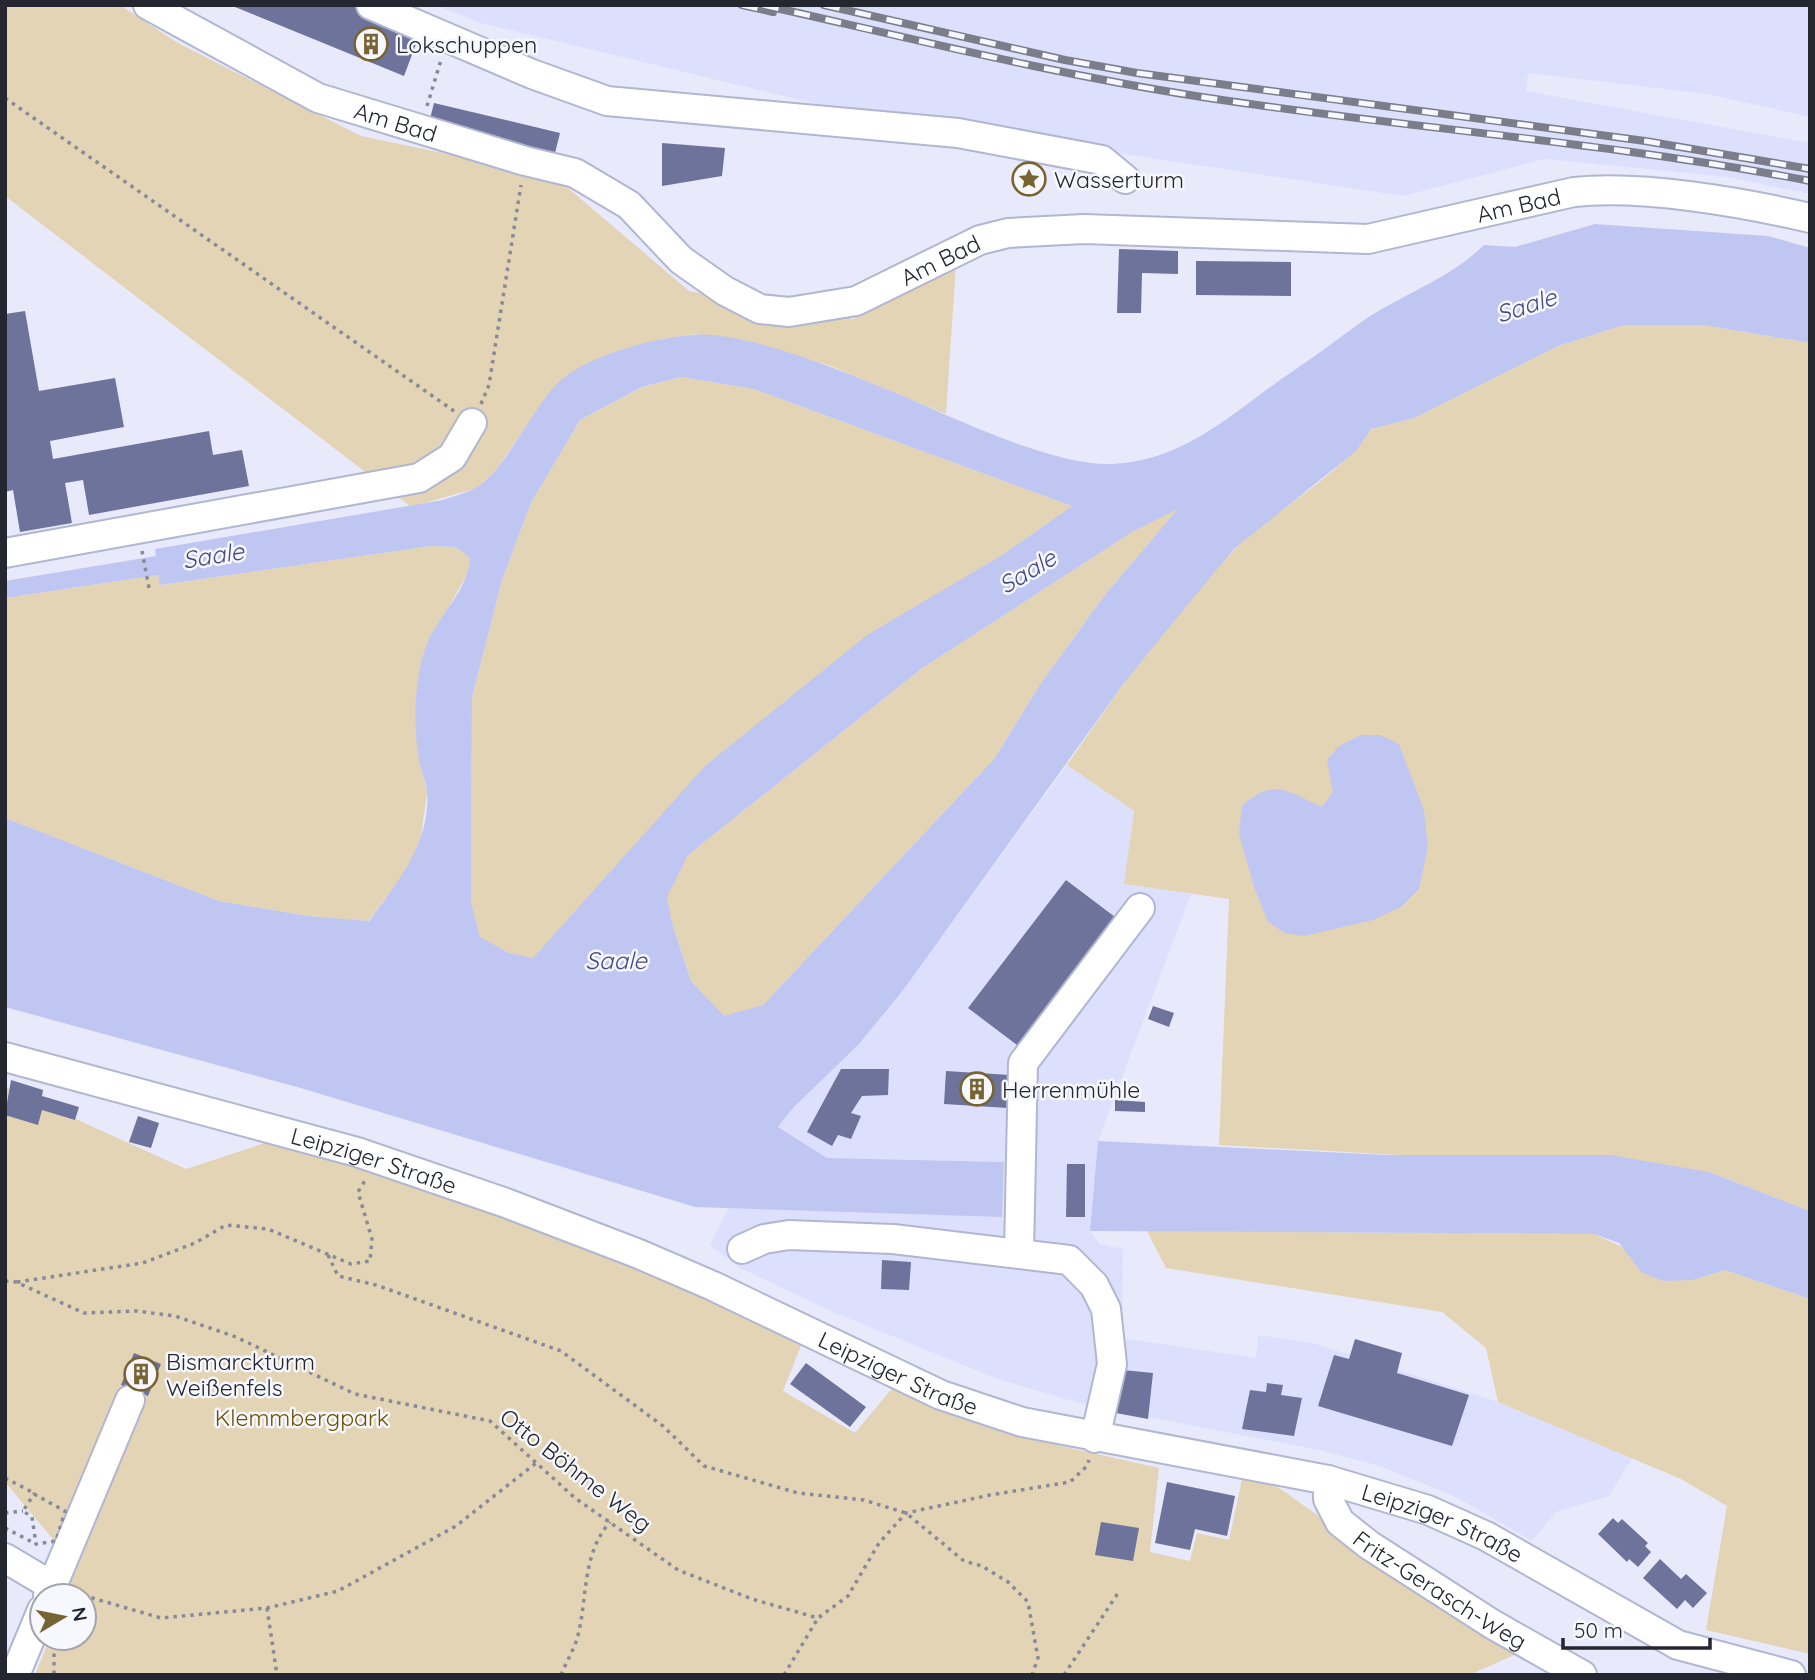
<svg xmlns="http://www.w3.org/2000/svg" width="1815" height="1680" viewBox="0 0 1815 1680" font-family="Quicksand,sans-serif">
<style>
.built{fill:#dce0fd}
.green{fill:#e2d4b4}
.water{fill:#c0c6f2;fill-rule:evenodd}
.building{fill:#6e739b}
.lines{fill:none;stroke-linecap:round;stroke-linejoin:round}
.minor-casing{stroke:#b1b6d1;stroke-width:32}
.path{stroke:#888a98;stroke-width:3.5;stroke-dasharray:3.5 5;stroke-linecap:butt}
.minor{stroke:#fff;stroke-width:28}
.rail-casing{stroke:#7b7d8b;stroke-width:8}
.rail{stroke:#f7f8fe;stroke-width:5;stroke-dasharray:16;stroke-linecap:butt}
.labels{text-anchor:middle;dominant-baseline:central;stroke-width:5;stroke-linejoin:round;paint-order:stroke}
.poi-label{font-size:23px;fill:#242630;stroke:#f7f8fe;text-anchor:start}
.street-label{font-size:23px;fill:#242630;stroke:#f7f8fe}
.park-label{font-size:23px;fill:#6d5203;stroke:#f7f8fe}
.water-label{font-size:24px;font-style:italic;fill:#464a82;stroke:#f7f8fe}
</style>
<rect width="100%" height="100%" fill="#e8eafc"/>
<path class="built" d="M435 5H1810V117L1707 94 1528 73 1526 91 1810 143V194L1727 177 1545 159 1403 196 863 115 481 23Z
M1067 765 1134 811 1124 884 1191 894 1098 1141 1090 1231 1100 1244 1123 1249 1122 1338 1256 1358 1258 1335 1313 1343 1498 1402 1632 1458 1609 1496 1556 1512 1532 1541 1456 1497 1380 1466 1319 1450 1086 1405 998 1379 835 1313 740 1268 710 1245 729 1207 1002 1216 1004 1162 827 1158 777 1128 793 1108 859 1044 904 989Z"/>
<path class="green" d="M5 5H120L176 42 361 136 554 176 689 291 853 319 958 234 946 414 828 365 770 348 695 334 663 339 592 362 555 386 492 475 477 488 411 507 5 196Z
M1624 325H1703L1810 343V1211L1709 1172 1219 1145 1229 899 1124 884 1134 811 1067 765C1116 694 1174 609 1235 549 1278 507 1337 479 1371 429L1414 418 1558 346Z
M681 377 754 389 1072 506 1004 554 614 868 533 959 509 953 480 938 471 902 472 697 502 580 531 503 580 420 643 387Z
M1179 508 1104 596 1039 686 995 758 763 1005 724 1017 691 981 672 923 666 897 688 855 921 669 1132 532Z
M431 546 456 547 470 558 469 571 426 648 419 759 427 792 421 837 407 870 368 921 308 916 219 901 5 818V598L158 575 161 585Z
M5 1087 186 1169 274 1140 356 1164 526 1222 641 1267 802 1343 783 1391 855 1433 895 1385 937 1406 1030 1439 1159 1468 1150 1552 1190 1561 1197 1533 1229 1540 1243 1475 1268 1480 1424 1591 1521 1652 1469 1675H35L50 1638H84V1596H68L72 1562 5 1482Z
M1147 1231 1594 1234 1693 1280 1725 1270 1810 1299V1654L1706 1630 1727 1506 1681 1479 1498 1402 1486 1348 1442 1312 1166 1268Z"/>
<path class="water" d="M1595 224 1768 236 1810 248V343L1703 325H1624L1558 346 1414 418 1371 429 1356 451 1234 549 1189 603 1124 683 904 989 859 1044 793 1108 778 1127 827 1158 1004 1162 1002 1217 695 1207 304 1089 5 1007V818L219 901 308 916 369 921C397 883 431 842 427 792 426 781 421 771 419 760 413 724 414 683 425 649 436 616 468 593 470 558L456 547 431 546 160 585 158 575 5 598V581L156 556 155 549 443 500C454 496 467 493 477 487 501 474 532 412 553 388 581 356 650 339 691 335 741 329 843 371 891 391 949 415 1050 466 1112 464 1181 461 1227 418 1280 380 1305 363 1329 346 1353 328 1395 296 1445 283 1484 245L1515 247ZM681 377 754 389 1072 506 1004 554 867 635 705 766 533 958 509 953 480 937 471 902 472 697 502 580 531 503 580 420 642 387ZM1178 509 1104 596 1039 686 995 758 763 1005 724 1016 691 981 672 923 667 897 688 855 921 669 1132 532Z
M1361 735H1380L1399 744 1424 810 1428 847 1419 889 1401 907 1373 920 1304 936 1285 933 1268 922 1254 887 1239 834 1242 806C1274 777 1287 791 1322 807L1333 792 1327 760 1339 746Z
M1098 1141 1388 1155H1610L1709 1172 1810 1211V1299L1725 1270 1693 1280 1663 1281 1641 1272 1619 1243 1594 1234 1090 1231Z"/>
<path class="building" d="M230 5H368L422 28 404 76Z
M434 103 560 133 555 153 429 123Z
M662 143 725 148 722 176 662 186Z
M1119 249 1178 251V274L1142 273 1141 313H1117Z
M1196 261 1291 262V296L1196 295Z
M25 311 39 391 115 378 124 427 50 441 53 459 209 431 213 455 242 450 249 486 89 515 83 480 65 483 72 523 20 532 13 490 5 492V314Z
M1066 880 1115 917 1017 1045 968 1008Z
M1153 1006 1174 1013 1169 1027 1148 1019Z
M841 1069H889L888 1095 862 1096 851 1113 861 1116 851 1139 838 1135 832 1146 807 1132Z
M946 1071 1010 1075 1008 1108 944 1104Z
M11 1080 43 1090 42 1096 79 1107 75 1120 42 1110 38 1125 5 1115Z
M1115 1100 1145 1102V1112L1115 1111Z
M138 1116 159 1123 151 1148 129 1142Z
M1067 1164H1085V1217H1066Z
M882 1260 911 1262 909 1290 881 1289Z
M1355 1339 1402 1353 1397 1373 1469 1395 1452 1446 1318 1406 1334 1355 1349 1359Z
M134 1353 161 1364 148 1396 121 1385Z
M806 1363 866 1407 850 1427 790 1384Z
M1123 1370 1153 1373 1148 1419 1116 1413Z
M1267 1383 1283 1385 1281 1395 1302 1398 1294 1436 1242 1429 1250 1390 1266 1392Z
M1167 1482 1235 1496 1227 1536 1195 1529 1190 1550 1155 1543Z
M1613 1518 1618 1523 1622 1519 1648 1543 1645 1546 1651 1552 1638 1567 1629 1559 1627 1562 1598 1534Z
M1101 1522 1139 1528 1133 1561 1095 1555Z
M1660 1559 1681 1579 1686 1574 1707 1593 1693 1608 1685 1600 1677 1609 1643 1578Z"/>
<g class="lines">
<defs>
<g id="minor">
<path id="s1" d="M148 5 318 98 525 161 575 173 629 205 681 260 725 291 760 309 789 312 856 301 980 240 1008 233 1084 229 1368 239 1574 192C1643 185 1741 202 1810 218"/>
<path d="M371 5 532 74 607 101 958 133 1102 160 1125 179"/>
<path d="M5 553 419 478 452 457 472 423"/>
<path id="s2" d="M5 1057 357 1152 506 1203 639 1254 713 1286 941 1395 1022 1422 1328 1480 1428 1510 1486 1536 1678 1645 1791 1675"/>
<path d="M742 1249 764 1239 789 1235 893 1239 1069 1260 1094 1285 1106 1309 1112 1364 1095 1438"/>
<path d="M1019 1252 1023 1063 1140 908"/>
<path id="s3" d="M1328 1480V1499L1340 1522 1369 1545 1492 1624 1582 1675"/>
<path d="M5 1558 52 1586"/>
<path d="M48 1596 130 1400"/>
<path d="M15 1675 42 1610"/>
</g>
</defs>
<use href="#minor" class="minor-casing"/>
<path class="path" d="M5 98 454 411
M427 106 441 60
M481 404 489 385 521 185
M142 551 149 588
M328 1255 338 1276 376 1285 561 1351 663 1426 704 1466 798 1493 864 1500 906 1513 964 1561 982 1566 1008 1582 1028 1602 1038 1658 1032 1675
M5 1281 16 1282 84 1313 136 1311 175 1316 236 1337 355 1394 490 1421 575 1498 678 1570 752 1599 818 1618 848 1596 879 1543 906 1513 990 1495 1070 1482 1087 1466 1089 1460
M17 1282 143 1263 195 1243 226 1225 268 1229 351 1264 370 1261 372 1239 358 1192 366 1179
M5 1478 34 1493
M34 1494 65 1511 56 1541 36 1544 32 1517 23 1511Z
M5 1513 23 1511
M5 1528 36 1544
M75 1593 161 1618 267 1608 338 1591 456 1526 536 1463
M267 1608 277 1675
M54 1645V1675
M561 1675C566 1663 573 1651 577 1639 588 1600 581 1555 610 1522
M784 1675 818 1618
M1064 1675 1120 1590"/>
<use href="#minor" class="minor"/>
<defs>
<path id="rail" d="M742 5 773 12
M763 5C909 38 1053 74 1202 97 1404 128 1609 142 1810 181
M824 5 1065 60 1137 73 1645 141 1810 169"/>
</defs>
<use href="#rail" class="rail-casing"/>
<use href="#rail" class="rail"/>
</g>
<defs>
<symbol id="building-ring" viewBox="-11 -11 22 22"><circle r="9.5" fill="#f7f8fe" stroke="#786332" stroke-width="1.5"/><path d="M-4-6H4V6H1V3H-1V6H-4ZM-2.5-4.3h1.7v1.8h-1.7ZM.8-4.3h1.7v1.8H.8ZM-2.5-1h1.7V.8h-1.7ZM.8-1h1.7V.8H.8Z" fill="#786332"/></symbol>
<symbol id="sight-ring" viewBox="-11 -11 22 22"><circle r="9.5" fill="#f7f8fe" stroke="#786332" stroke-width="1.5"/><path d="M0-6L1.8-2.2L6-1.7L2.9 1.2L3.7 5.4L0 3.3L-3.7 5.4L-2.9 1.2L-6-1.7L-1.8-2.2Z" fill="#786332"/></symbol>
</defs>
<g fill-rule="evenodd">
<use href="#building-ring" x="352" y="25" width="38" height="38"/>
<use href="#sight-ring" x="1010" y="160" width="38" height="38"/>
<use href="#building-ring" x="958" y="1070" width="38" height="38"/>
<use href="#building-ring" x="122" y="1355" width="38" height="38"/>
</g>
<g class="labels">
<g class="poi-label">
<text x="396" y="44">Lokschuppen</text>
<text x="1054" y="179">Wasserturm</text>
<text x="1002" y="1089">Herrenmühle</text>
<text x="166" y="1361">Bismarckturm<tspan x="166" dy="26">Weißenfels</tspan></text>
</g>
<g class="street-label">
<text stroke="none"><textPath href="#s1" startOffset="275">Am Bad</textPath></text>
<text stroke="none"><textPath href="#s1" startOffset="1472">Am Bad</textPath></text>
<text stroke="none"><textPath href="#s1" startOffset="884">Am Bad</textPath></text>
<text stroke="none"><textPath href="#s2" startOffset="383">Leipziger Straße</textPath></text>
<text stroke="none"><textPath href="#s2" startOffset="950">Leipziger Straße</textPath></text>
<text transform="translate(576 1470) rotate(38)">Otto Böhme Weg</text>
<text stroke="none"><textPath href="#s2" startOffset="1517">Leipziger Straße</textPath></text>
<text stroke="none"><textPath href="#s3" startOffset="166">Fritz-Gerasch-Weg</textPath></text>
</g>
<g class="park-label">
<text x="302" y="1417">Klemmbergpark</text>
</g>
<g class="water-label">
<text transform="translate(1526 305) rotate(-18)">Saale</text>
<text transform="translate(213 555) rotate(-9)">Saale</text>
<text transform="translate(1027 571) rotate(-31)">Saale</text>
<text x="616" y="960">Saale</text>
</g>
</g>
<rect width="1815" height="1680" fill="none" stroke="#242630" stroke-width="14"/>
<g transform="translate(63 1617) rotate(80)"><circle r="33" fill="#f7f8fe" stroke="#a3a4ac" stroke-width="2"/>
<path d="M0-5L12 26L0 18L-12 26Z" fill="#786332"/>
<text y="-10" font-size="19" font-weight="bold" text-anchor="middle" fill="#242630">N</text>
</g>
<path d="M1563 1638v10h147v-10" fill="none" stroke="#242630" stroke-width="3.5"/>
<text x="1574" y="1638" font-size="21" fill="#242630" stroke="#f7f8fe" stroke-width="5" paint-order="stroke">50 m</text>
</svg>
